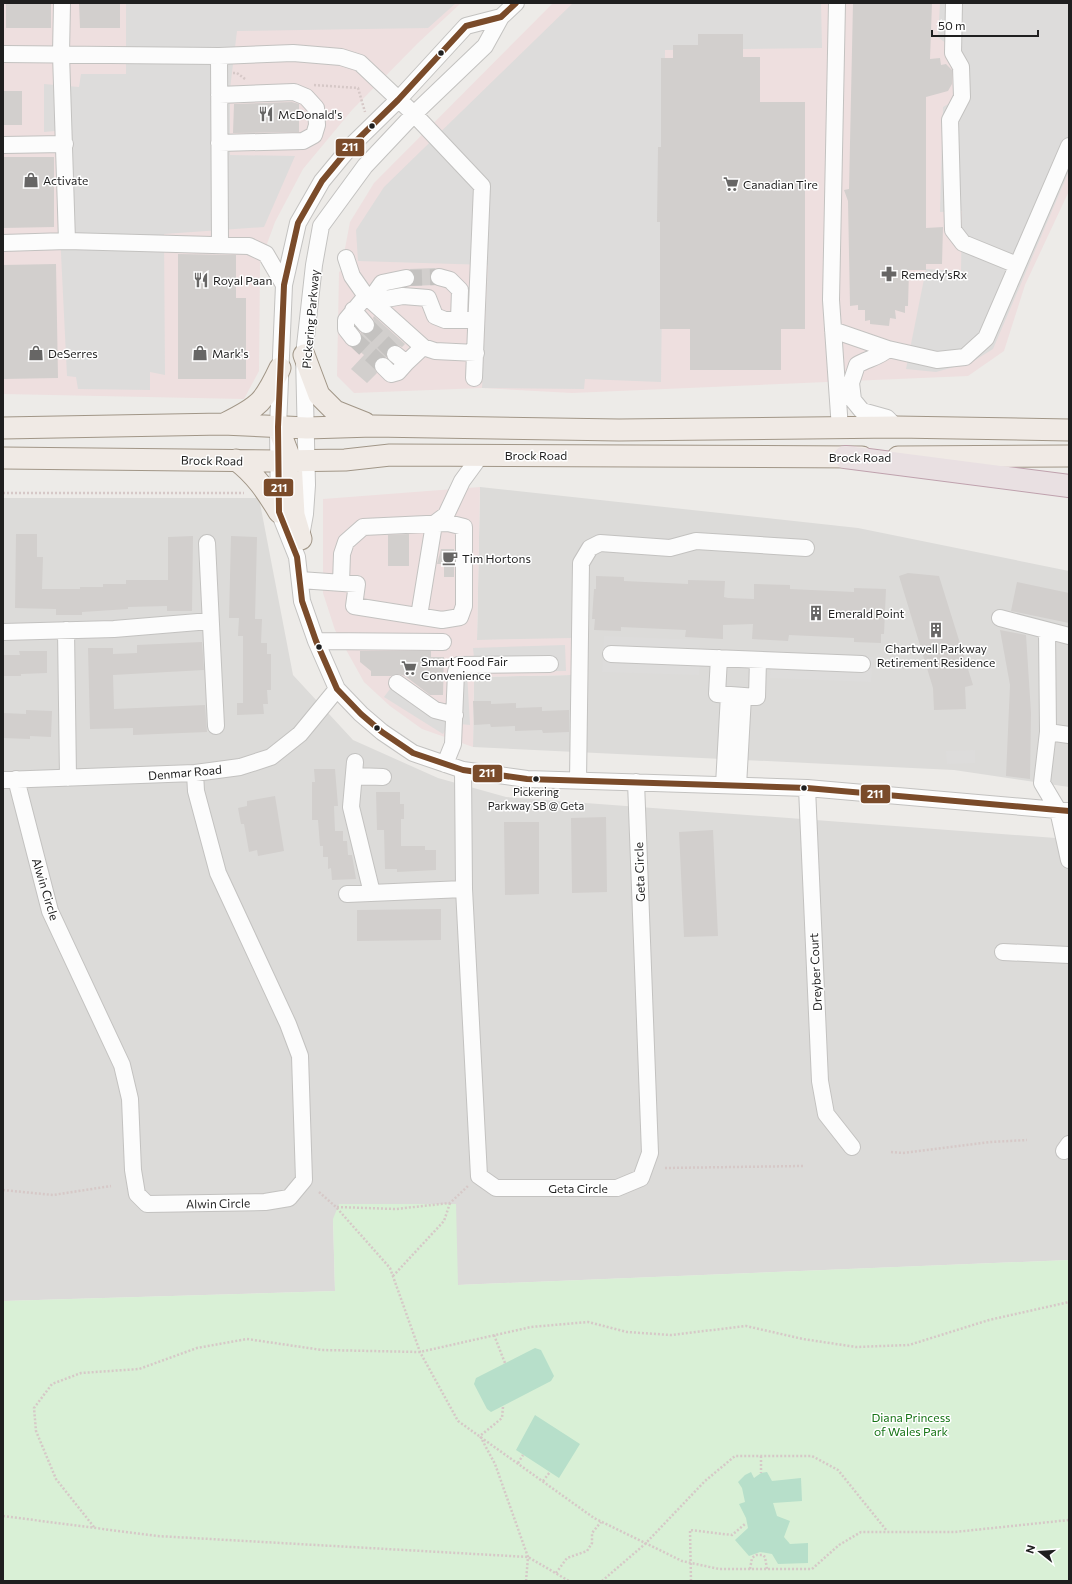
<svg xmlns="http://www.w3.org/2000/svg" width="1072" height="1584" viewBox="0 0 1072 1584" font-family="Commissioner,sans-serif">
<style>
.residential{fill:#dcdbd9}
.commercial{fill:#eedfdf}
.park{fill:#d9f0d6}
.pitch{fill:#b7dfca}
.parking{fill:#dddcdb}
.building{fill:#d2cfcd}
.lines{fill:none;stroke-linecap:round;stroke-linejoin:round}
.minor-tunnel{stroke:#c4c2c0;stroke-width:16;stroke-dasharray:16 8;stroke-linecap:butt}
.minor-casing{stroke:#c3c2c0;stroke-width:18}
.major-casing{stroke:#a19687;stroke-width:23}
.highway-casing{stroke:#bfa1ad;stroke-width:24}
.path{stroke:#d6c8c7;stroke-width:2.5;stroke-dasharray:2 2;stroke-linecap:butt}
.minor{stroke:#fcfcfc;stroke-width:16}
.major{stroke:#f0eae5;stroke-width:21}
.highway{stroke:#e9e0e2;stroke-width:22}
.bus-1-casing{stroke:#fff;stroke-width:9}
.bus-1{stroke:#7a4b2a;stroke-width:6}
.bus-dot{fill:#1f1f1f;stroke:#fff;stroke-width:1.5}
.labels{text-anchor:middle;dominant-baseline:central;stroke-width:3;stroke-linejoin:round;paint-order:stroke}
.bus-label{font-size:11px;fill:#1f1f1f;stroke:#fff}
.poi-label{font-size:12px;fill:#1f1f1f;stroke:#fff;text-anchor:start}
.street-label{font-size:12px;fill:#1f1f1f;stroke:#fff}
.park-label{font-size:12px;fill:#177416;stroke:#fff}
.line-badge{stroke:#fff;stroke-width:1.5}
.badge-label{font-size:11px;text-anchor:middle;font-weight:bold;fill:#fff}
</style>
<rect width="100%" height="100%" fill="#edebe8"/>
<path class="residential" d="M480 487 858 528 1069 571V787L954 770 473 747 474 677 571 675V639L477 640Z
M3 498H259L293 675 353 740 438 778 506 797 1069 839V1260L458 1285 333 1219 335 1291 3 1301Z"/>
<path class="commercial" d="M3 3H461L418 43 352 110 303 169 275 222 260 263 259 371 244 399 3 394Z
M553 3H1069V191L1025 285 1004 351 968 376 572 393 482 388 354 393 337 376 339 272 357 261 343 259 350 222 374 183Z
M480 487 477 640 571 638V675L474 677 473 747 422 729 390 706 364 682 335 630 323 593V499Z"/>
<path class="park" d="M339 1204H456L458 1285 1069 1260V1581H3V1301L335 1291 333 1219Z"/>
<path class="pitch" d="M535 1348 541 1350 554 1376 551 1381 491 1412 487 1409 474 1384 476 1378Z
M535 1415 580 1444 559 1478 516 1450Z
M751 1472 754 1478 761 1473 767 1472 772 1481 801 1478 802 1501 773 1503 777 1516 790 1521 784 1537 790 1544 808 1543V1563L778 1564 772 1554 760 1552 749 1556 735 1540 748 1528 746 1518 739 1504 745 1502 742 1488 738 1482 745 1475Z"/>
<path class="parking" d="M126 3H456L428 28 237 31 230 89V155L295 156 264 227 164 234 165 375 150 372V390L78 389 76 377 67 376 55 131 44 132V84L79 87 81 74H126Z
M573 3H821L822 48 665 50 661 382 585 379 584 389 482 388 488 265 358 261 356 230 384 187Z
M940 3H1069V171L993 349 972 362 936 372 906 369 926 269 961 271 962 211 940 212 943 107 961 97 958 53 938 37Z
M604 636 700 640 699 675 602 672Z
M565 645 566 671 467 672 470 725 450 723 443 734 384 697 396 681H406L444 705H450L454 665 474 658 473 648Z
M771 653 873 657 871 682 770 678Z
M975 750V763L947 764 946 751Z"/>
<path class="building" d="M6 3H51V28H6Z
M79 3H120V28H80Z
M853 3H932L930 59 940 58 941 65 946 64 952 70V84L948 91 926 97V228L943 227 942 264H926V270H909L908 306H905V313L895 310 896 319 890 318 889 326 870 324V320L865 321V310H858V305L850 306 848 201 844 190 849 189Z
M698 34H743V57H760V102H805V329H781V370H690V329H660V222H657L658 147H661V58H673V45H698Z
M3 91H22V125H3Z
M292 102 299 104V132L233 133 234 104Z
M3 157H54V227L3 228Z
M178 254 236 255V298H246V379H178Z
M56 264 58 378 3 379V265Z
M436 268 430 275V280L435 285 411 286 415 281V276L413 272 409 269Z
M374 316 405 344 402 347 397 345H391L386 352V357H381L376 360 374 368 377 373 367 383 351 369 364 355 355 347 362 341 361 333 368 334 375 328V323L373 318Z
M16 534H37V557H43L42 589H80V587H103V584H126V580H168V537L193 536 192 611H167V606L128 607V609L82 612V615H56V609L15 608Z
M409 534V566H388V535Z
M231 536 257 537 255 619H262L261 643H267V654H271V690H267L268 704H263L264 714 237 715V703H243V636H238L239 618H229Z
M441 549H454V577H444V564H437Z
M908 573 939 576 973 685 965 687 966 709 934 710 933 688 899 576Z
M596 576 624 577V581L688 584V580L725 581 724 597 728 598 754 599V584L790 585V589L854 592V588L886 589 884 634H881V643L854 642V638L789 635 788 641 752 639 753 624 723 625V639L685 637 686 630 621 627V631L594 630 595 619H592L594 589H596Z
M1017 582 1069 593V623L1011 611Z
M1000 630 1026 635 1031 713 1030 779 1006 776 1010 685Z
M202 642 204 670 113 675 114 709 205 705 207 732 133 735V728L90 729 88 648H113V654L137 653V645Z
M19 651H47V673L21 674V676H3V655H20Z
M360 651H431V657H444L443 695H430L405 676 398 674 391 676H371V671L360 662Z
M473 701H491V704L516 703V708L542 707V711L569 710V732L543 733 542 730 515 731V726L491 727 490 724 474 725Z
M26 710 52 711 51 737 30 736V739L3 738V713L26 714Z
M314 769H335L338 806H334L335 831H343V841H347L348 855H352L356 879 332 880 331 868 328 869V857H323V846H320L318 820H312V782H315Z
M376 792H400V804H404V819H401V846H425V850H436V870L397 872V869H385L384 830H377Z
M275 796 284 851 258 856 257 850 249 852 244 824H241L238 808 247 806V801Z
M606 817 607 892 572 893 571 818Z
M504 822H539V894L505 895Z
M713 830 718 936 684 937 679 832Z
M441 909V940L357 941V910Z"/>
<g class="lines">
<path class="minor-tunnel" d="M406 278 439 277
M366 325 395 354
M353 338 383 366"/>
<defs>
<path id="minor" d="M62 3 61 54 67 241
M837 3 831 300 840 429
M954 3 953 53 961 67 962 97 950 120 953 230 963 243 1017 265
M501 17 466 26 398 100 351 146 322 181 298 223 284 285 278 427 279 512 297 557 302 601 316 641 337 689 361 714 382 732 413 753 463 770 527 779 807 788 1069 811
M3 54 219 56 293 53 341 57 360 63 414 114 482 186 474 378
M219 56 220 245
M219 95 294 92 306 97 316 108 317 125 314 135 303 141 219 143
M3 145 65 144
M3 243 67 241 249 246 266 254 284 285
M346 258 352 276 366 296 423 347 435 351 476 353
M439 277 450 280 460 290 459 320
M375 293 386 299 403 296 428 298 435 316 445 320H476
M353 310 366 325
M833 330 888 349C880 357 867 359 857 365L851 383 853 400 862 411 887 418 896 427
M353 338 346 329V320L366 296 375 293 382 283 406 278
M888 349 937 360 965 357 986 338 1069 146
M395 354 406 363 423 347
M383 366 391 374 398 372 406 363
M301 536 305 514 307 485 304 355 314 265 321 226 365 166 414 114 485 46 501 17 516 3
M207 543 216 726
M300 580 357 584 354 606 442 620 460 617 464 606V527L448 523 363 527 346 542 342 554 341 583
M419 616 434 524 446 515 462 481 481 455
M1000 618 1069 636
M66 630 68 778
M1047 631 1048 732 1042 783 1058 810 1069 860
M3 632 114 629 210 621
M316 641 443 642
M611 654 862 664
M719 658 717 694 757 697 758 660
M397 683 435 710 455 715
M1048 732 1069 735
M355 762 351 807 372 893
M445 764 453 744 456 672 459 665 550 664
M463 770 464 889 479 1176 496 1188H617L641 1178 650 1153 636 782
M354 776 383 777
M16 779 50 911 122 1065 130 1099 133 1170 137 1194 147 1204 265 1202 289 1198 304 1180 300 1056 288 1024 218 873 196 791 195 773
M3 780 195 773 240 767 271 757 300 734 337 689
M578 781 581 563 590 548 600 543 670 548 696 541 806 548
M724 785 729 695
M738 786 743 696
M807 788 820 1081 826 1114 852 1147
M347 894 464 889
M1003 952 1069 955
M1064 1151 1069 1144"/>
<path id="major" d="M304 355 319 395 335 411 365 423
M226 423C260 406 264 402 280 368
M278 427 291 461 294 515 301 539
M3 428 223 424 307 428 373 426 619 430 896 427 1069 430
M898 457 1069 456
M3 458 278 461 345 460 390 455 862 457
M236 460C255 474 267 492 279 512"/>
<path id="highway" d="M845 457 1069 486"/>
</defs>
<use href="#minor" class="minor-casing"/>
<use href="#major" class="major-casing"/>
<use href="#highway" class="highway-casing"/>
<path class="path" d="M233 73H237L245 79
M314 85 358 88 365 112
M3 493H244
M891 1152 903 1153 991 1142 1027 1140
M665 1168 803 1166
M3 1190 53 1195 111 1186
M319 1192 336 1207 390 1268 420 1352 458 1421 594 1518 682 1561 719 1569H812L839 1545 861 1532H955L1069 1520
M337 1207 396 1209 450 1203 469 1185
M393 1276 444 1221 450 1203
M494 1335 505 1363
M503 1407 502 1418 480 1436 495 1464 528 1557 526 1581
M761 1456V1473
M518 1463 523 1455
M543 1481 550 1472
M3 1516 157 1536 528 1557 569 1581
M94 1527 56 1479 36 1431 34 1408 52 1384 81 1373 139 1369 197 1348 247 1339 322 1350 420 1352 531 1327 588 1322 627 1332 671 1335 746 1326 803 1339 856 1347 909 1345 989 1320 1069 1302
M750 1569 752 1558 756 1555H763L765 1557 767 1569
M556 1573 567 1558 587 1551 592 1543V1533L601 1522
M602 1581 645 1544 705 1481 735 1456H812L838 1470 887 1531
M691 1581 690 1530 732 1535 745 1524"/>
<use href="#minor" class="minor"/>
<use href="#major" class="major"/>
<use href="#highway" class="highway"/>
<defs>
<path id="bus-1" d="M516 3 501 17 466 26 398 100 351 146 322 181 298 223 284 285 278 427 279 512 297 557 302 601 316 641 337 689 361 714 382 732 413 753 463 770 527 779 807 788 1069 811"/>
</defs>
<use href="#bus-1" class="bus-1-casing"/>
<use href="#bus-1" class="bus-1"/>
</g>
<defs>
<symbol id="restaurant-bare" viewBox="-9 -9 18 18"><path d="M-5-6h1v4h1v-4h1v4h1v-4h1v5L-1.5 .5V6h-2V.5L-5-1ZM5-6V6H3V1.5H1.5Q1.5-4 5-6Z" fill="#676665" stroke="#fff" stroke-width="2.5" paint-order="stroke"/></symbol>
<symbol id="shop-bare" viewBox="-9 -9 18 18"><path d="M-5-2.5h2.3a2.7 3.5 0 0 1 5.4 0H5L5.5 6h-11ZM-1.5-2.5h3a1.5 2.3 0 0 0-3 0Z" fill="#676665" stroke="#fff" stroke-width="2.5" paint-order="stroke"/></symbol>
<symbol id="supermarket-bare" viewBox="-9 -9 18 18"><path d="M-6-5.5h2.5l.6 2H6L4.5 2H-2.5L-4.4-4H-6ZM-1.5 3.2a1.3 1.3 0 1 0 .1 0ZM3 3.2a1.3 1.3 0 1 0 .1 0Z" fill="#676665" stroke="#fff" stroke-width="2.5" paint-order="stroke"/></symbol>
<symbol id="pharmacy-bare" viewBox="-9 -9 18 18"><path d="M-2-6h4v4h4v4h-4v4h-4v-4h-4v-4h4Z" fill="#676665" stroke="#fff" stroke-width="2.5" paint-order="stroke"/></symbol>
<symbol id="cafe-bare" viewBox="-9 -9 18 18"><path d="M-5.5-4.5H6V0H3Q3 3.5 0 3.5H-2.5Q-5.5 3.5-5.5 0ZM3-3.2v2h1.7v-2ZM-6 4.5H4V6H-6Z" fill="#676665" stroke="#fff" stroke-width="2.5" paint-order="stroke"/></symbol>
<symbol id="building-bare" viewBox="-9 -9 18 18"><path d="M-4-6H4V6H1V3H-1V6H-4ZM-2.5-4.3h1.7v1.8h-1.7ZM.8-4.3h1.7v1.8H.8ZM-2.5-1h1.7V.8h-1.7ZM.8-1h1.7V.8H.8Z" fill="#676665" stroke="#fff" stroke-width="2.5" paint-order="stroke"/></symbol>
</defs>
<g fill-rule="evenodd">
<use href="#restaurant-bare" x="255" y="103" width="22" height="22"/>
<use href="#shop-bare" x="20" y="169" width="22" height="22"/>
<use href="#supermarket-bare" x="720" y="173" width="22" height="22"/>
<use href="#pharmacy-bare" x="878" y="263" width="22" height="22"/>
<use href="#restaurant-bare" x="190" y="269" width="22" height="22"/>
<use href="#shop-bare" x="25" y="342" width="22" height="22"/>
<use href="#shop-bare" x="189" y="342" width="22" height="22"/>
<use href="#cafe-bare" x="439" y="547" width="22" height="22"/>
<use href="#building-bare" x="805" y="602" width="22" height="22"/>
<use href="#building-bare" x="925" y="619" width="22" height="22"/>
<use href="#supermarket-bare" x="398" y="657" width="22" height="22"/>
</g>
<g class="bus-dot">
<circle cx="441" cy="53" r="3.5"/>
<circle cx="372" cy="126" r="3.5"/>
<circle cx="319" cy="647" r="3.5"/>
<circle cx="377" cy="728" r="3.5"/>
<circle cx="536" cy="779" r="3.5"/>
<circle cx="804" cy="788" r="3.5"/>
</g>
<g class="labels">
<g class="bus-label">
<text x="536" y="791">Pickering<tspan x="536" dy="14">Parkway SB @ Geta</tspan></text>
</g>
<g class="poi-label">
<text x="278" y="114">McDonald's</text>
<text x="43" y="180">Activate</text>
<text x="743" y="184">Canadian Tire</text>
<text x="901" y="274">Remedy'sRx</text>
<text x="213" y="280">Royal Paan</text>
<text x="48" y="353">DeSerres</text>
<text x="212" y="353">Mark's</text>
<text x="462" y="558">Tim Hortons</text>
<text x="828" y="613">Emerald Point</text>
<text x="936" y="648" text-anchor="middle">Chartwell Parkway<tspan x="936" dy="14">Retirement Residence</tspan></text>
<text x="421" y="661">Smart Food Fair<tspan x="421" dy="14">Convenience</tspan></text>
</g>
<g class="street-label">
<text transform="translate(310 319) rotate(-85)">Pickering Parkway</text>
<text x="536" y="455">Brock Road</text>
<text x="860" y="457">Brock Road</text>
<text transform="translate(212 460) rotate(1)">Brock Road</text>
<text transform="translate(185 772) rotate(-5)">Denmar Road</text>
<text transform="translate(639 872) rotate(-92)">Geta Circle</text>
<text transform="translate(46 889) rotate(73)">Alwin Circle</text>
<text transform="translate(815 972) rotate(-93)">Dreyber Court</text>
<text x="578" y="1188">Geta Circle</text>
<text transform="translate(218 1203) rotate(-1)">Alwin Circle</text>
</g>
<g class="park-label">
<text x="911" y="1417">Diana Princess<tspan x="911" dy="14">of Wales Park</tspan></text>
</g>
</g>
<g class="line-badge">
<rect x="335" y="138" width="30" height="19" rx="4" fill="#7a4b2a"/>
<rect x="263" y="478" width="31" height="19" rx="4" fill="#7a4b2a"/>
<rect x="472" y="764" width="31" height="19" rx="4" fill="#7a4b2a"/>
<rect x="860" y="784" width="31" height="20" rx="4" fill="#7a4b2a"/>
</g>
<g class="badge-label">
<text x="350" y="151">211</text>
<text x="279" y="492">211</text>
<text x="487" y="777">211</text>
<text x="875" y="798">211</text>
</g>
<rect width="1072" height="1584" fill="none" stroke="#1f1f1f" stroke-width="8"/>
<g transform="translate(1040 1552) rotate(287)" stroke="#ffffff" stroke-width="3" paint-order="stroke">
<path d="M0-3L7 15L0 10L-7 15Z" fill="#1f1f1f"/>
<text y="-6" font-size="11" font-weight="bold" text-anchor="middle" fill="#1f1f1f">N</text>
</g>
<path d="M932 30v6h106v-6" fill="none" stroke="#1f1f1f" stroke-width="2"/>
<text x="938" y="30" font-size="12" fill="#1f1f1f" stroke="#ffffff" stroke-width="3" paint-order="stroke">50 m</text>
</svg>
